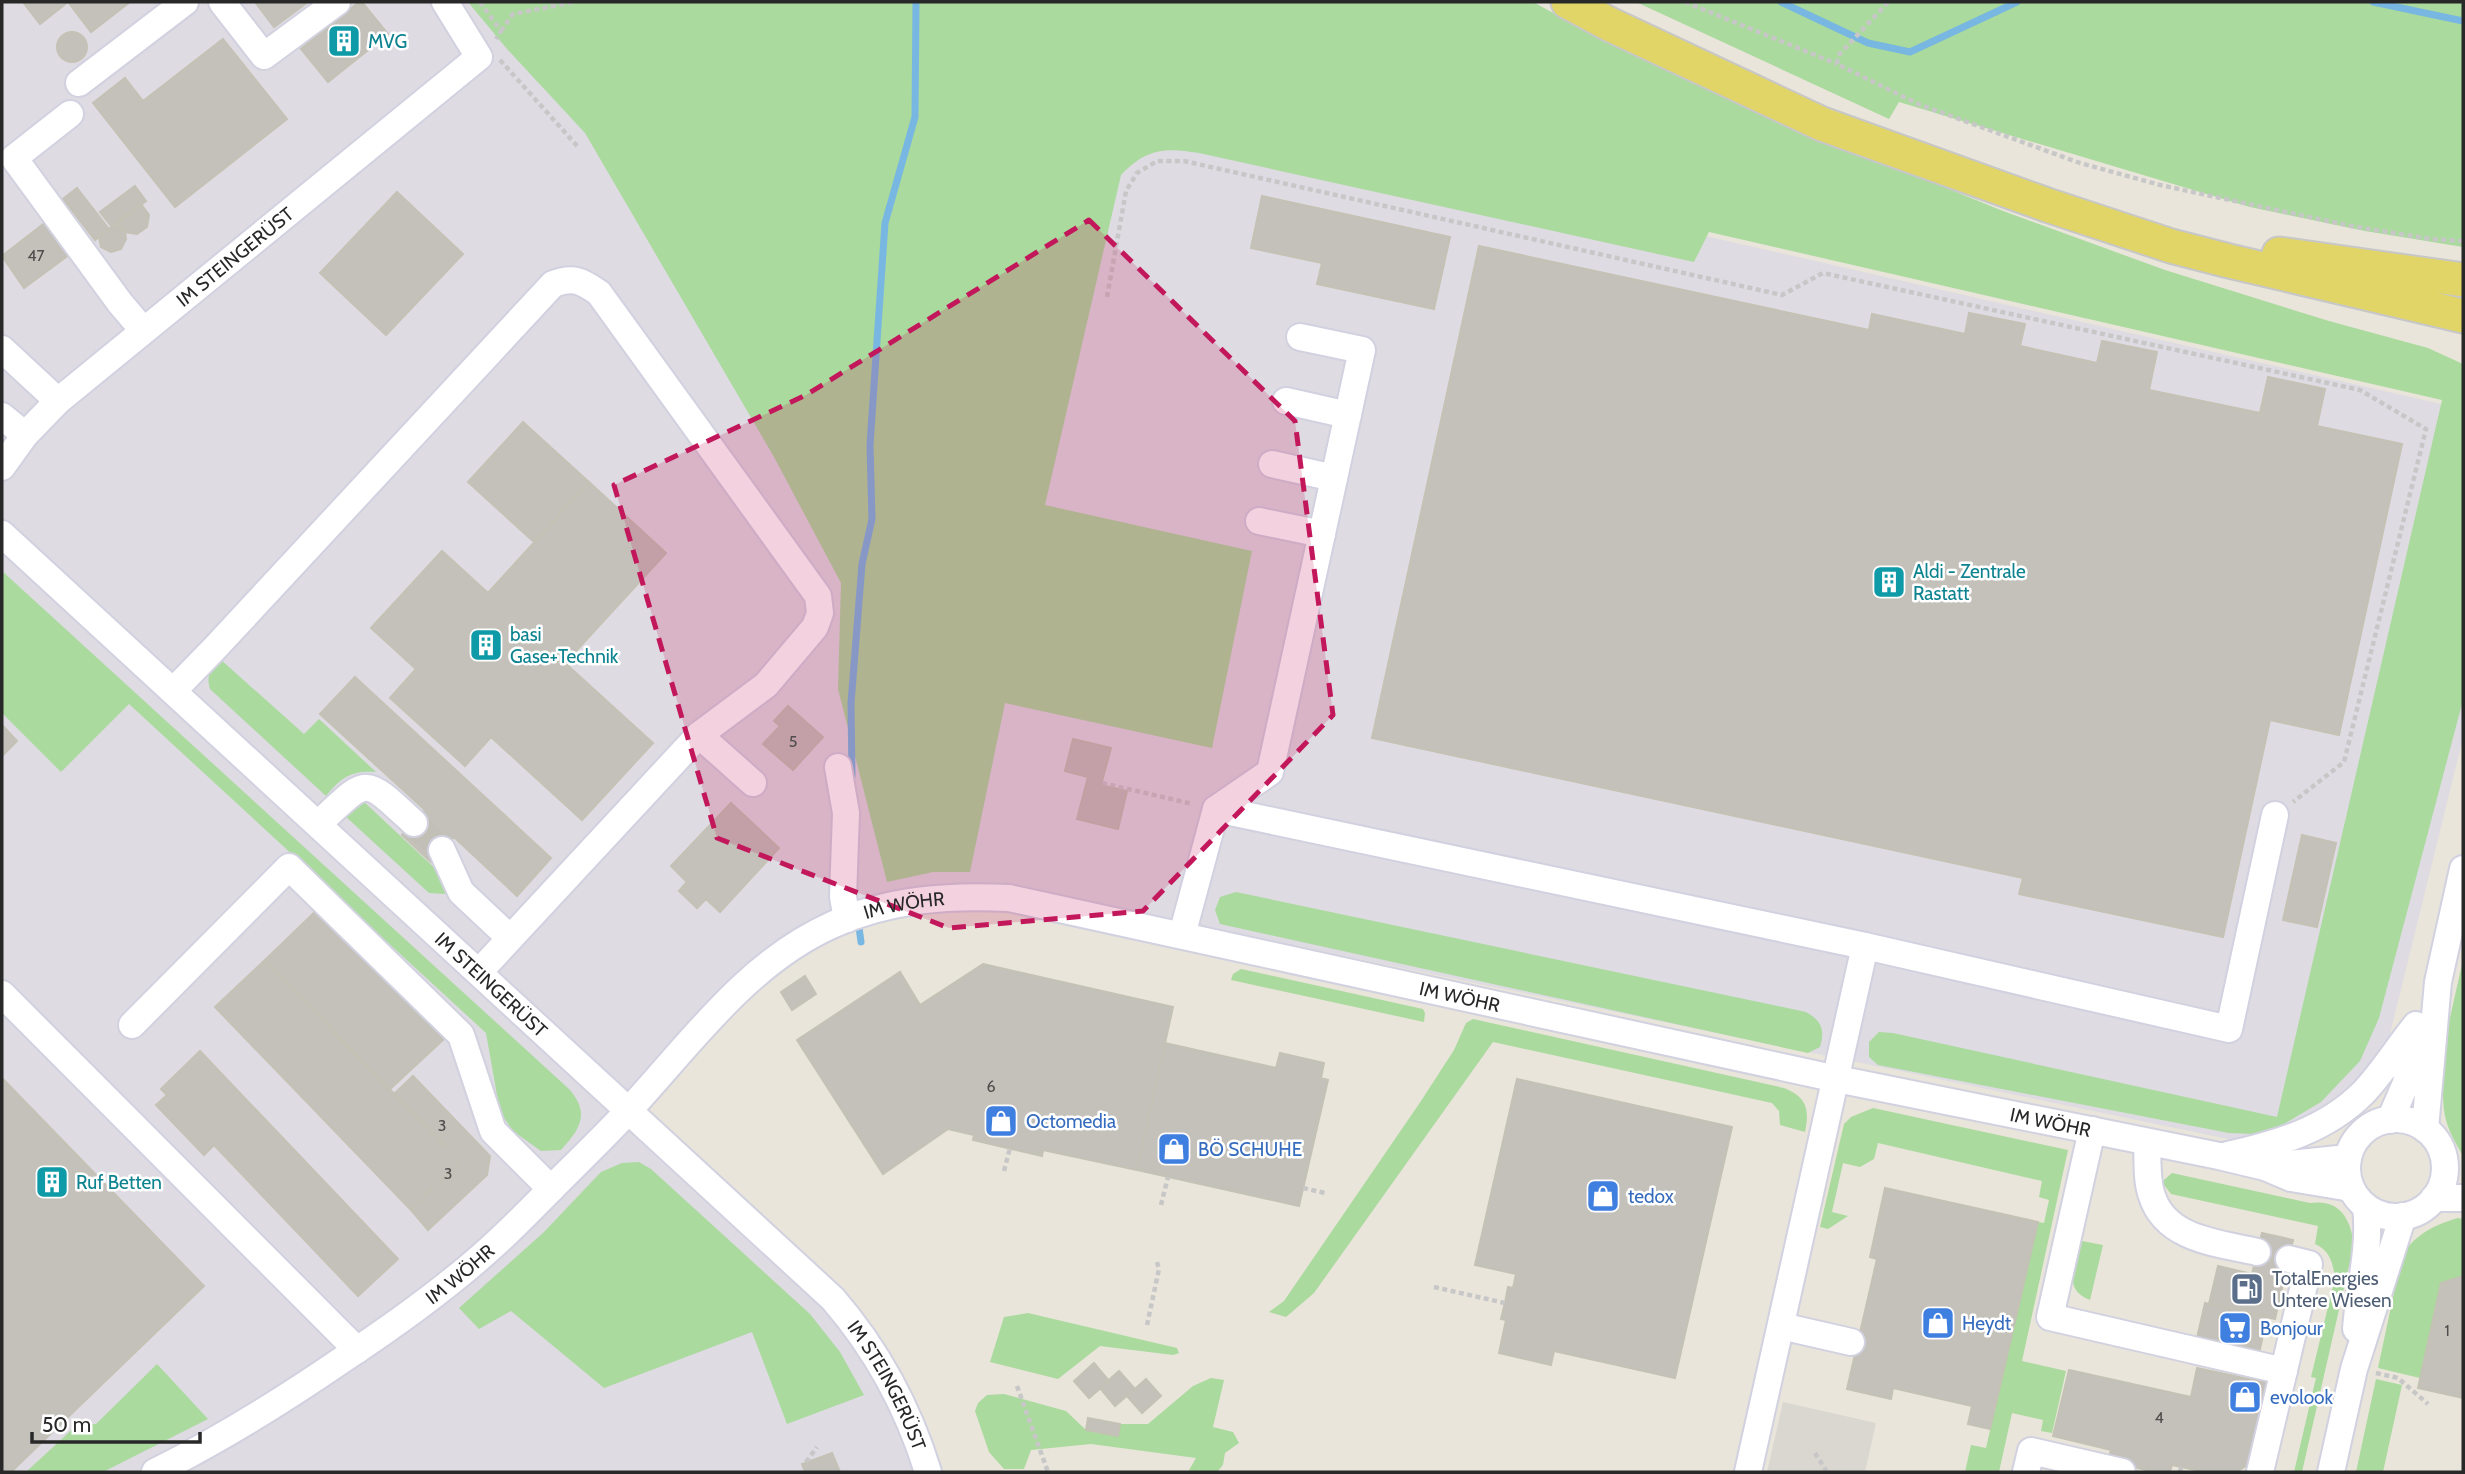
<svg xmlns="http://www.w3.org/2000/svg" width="2465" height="1474" viewBox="0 0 2465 1474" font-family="Cabin,sans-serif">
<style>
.industrial{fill:#dedbe2}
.green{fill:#aada9d}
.plaza{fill:#dad7d1}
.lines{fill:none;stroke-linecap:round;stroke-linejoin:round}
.stream{stroke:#78b7e1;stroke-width:7}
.building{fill:#c4c1bb;stroke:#c4c1b5;stroke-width:2}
.minor-tunnel{stroke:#c2bfb7;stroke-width:26;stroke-dasharray:26 13;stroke-linecap:butt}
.minor-casing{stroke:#d1d1e0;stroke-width:30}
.major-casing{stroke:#c7c7c7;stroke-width:37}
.path{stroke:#c7c7c7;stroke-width:4.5;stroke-dasharray:5 3.5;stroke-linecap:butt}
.minor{stroke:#fff;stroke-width:26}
.major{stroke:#e1d568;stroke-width:33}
.marked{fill:#c2185b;fill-opacity:0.2;stroke:#c2185b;stroke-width:5;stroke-dasharray:14 9;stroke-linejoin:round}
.labels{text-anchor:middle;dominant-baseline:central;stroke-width:5;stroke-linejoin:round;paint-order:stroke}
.number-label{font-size:16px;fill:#4f4e4d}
.culture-label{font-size:19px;fill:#0d838f;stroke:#fff;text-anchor:start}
.street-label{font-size:19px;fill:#282828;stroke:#fff}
.shop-label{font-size:19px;fill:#366cbe;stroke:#fff;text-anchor:start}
.service-label{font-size:19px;fill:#4e5e75;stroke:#fff;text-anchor:start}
</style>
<rect width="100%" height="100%" fill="#e9e5db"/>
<path class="industrial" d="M2 2H953L1378 161 2463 409V738L2388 1042 2341 1103 2267 1140 2228 1139 993 883 938 885 894 891 807 920 744 968 625 1097 2 522Z
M2 554 822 1306 870 1370 896 1421 913 1472H2Z"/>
<path class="green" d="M468 2H1533L1590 33 1781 121 2003 211 2165 270 2329 321 2428 348 2463 364V700L2379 1018 2360 1061 2321 1102 2274 1130 2255 1134 2229 1133 1878 1065 1869 1057V1042L1879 1032 1893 1033 2277 1117 2442 400 1709 232 1694 262 1199 153C1165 147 1145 149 1121 175L1045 505 1252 551 1212 748 1005 703 970 872H933L887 882 838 689 841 583 774 457 585 133 507 49Z
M1636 2H2463V247L2365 231 2250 207 1899 102 1889 119Z
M2 571 569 1089C590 1113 581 1128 561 1150L541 1151 513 1131 500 1112 486 1033 129 704 61 772 2 713Z
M220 659 304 734 319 719 376 772C352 770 341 777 326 796L210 689C206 675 210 670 220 659Z
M361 799 441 874 446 894 429 893 345 816Z
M1236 892 1806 1012C1822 1021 1825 1030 1820 1047L1808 1053 1220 924 1215 910 1220 897Z
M2463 960V1156C2449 1131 2443 1121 2443 1092L2435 1084Z
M1241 969 1423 1009 1425 1013 1424 1022 1231 980 1233 974Z
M1473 1019 1784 1088C1806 1097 1810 1108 1805 1132L1780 1125 1779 1111 1772 1103 1493 1042 1314 1293 1286 1317 1269 1312 1284 1301 1421 1101 1454 1050 1466 1023Z
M1873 1108 2068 1150 2022 1361 2066 1371 2052 1433 2041 1431 2043 1420 2012 1413 1999 1472H1965L1971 1445 1986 1448 2038 1222 2044 1223 2049 1200 2039 1197 2042 1181 1878 1143 1874 1159 1860 1167 1843 1163 1832 1212 1848 1216 1828 1229 1820 1227 1844 1124 1851 1117Z
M639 1162 651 1169 810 1314 840 1352 864 1395 787 1424 752 1332 604 1388 511 1311 479 1329 459 1308 544 1232 601 1172 622 1163Z
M2172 1173 2310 1203C2339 1199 2350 1217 2354 1244L2302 1472H2294L2316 1378 2311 1377 2335 1278C2333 1264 2330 1250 2315 1244L2318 1226 2171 1194 2164 1185V1180Z
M2458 1218 2463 1219V1276L2441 1283 2420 1378 2378 1368 2402 1255C2416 1234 2434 1225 2458 1218Z
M2082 1241 2103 1245 2090 1300C2061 1289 2076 1264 2082 1241Z
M1028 1313 1177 1348 1179 1353 1173 1355 1100 1346 1058 1379 990 1362 1004 1317Z
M157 1364 208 1419 103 1472H26L77 1425 96 1424Z
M1211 1378 1224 1380 1213 1427 1233 1432 1239 1443 1225 1453 1223 1465 1217 1472H1188L1196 1458 1091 1444 1031 1450 1024 1469H1004L989 1452 975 1411 978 1403 987 1395 1004 1394 1066 1411 1086 1430 1117 1436 1120 1424H1148L1193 1386Z
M2376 1379 2402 1385 2383 1472H2356Z"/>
<path class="plaza" d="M1783 1402 1876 1423 1865 1472H1767Z"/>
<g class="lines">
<path class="stream" d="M1781 2 1868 43 1910 52 2017 2
M2373 2 2463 21
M852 776 851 703 862 564 872 519 870 445 885 223 915 117 916 2
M858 920 861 942"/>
</g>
<path class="building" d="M23 2H130L91 32 68 2 40 24Z
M255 2H308L274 27Z
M359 2H362L388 34 328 82 301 49Z
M57 47a15 15 0 1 1 30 0a15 15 0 1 1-30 0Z
M223 39 287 119 175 207 93 103 125 78 143 101Z
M135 186 146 201 112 227 100 212Z
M77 188 109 229 95 240 63 199Z
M397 192 463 254 386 335 320 273Z
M1262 196 1450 237 1434 309 1317 284 1322 263 1251 248Z
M141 204 149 215 147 227 137 234 125 232 117 222Z
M46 222 70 254 24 288 2 256Z
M115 224 125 232 126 239 121 249 111 252 101 247 99 237Z
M1479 246 1869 330 1872 314 1965 334 1969 313 2025 324 2020 346 2097 363 2102 341 2157 352 2149 390 2260 413 2268 377 2325 389 2317 426 2402 444 2339 735 2270 720 2223 937 2019 894 2023 878 1372 738Z
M523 422 589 482 534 542 468 482Z
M589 482 666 553 565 663 653 743 582 820 491 737 465 766 390 698 416 669 371 628 442 551 488 593Z
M355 677 551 858 517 896 454 837 431 862 402 835 425 810 320 714Z
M788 706 823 737 793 770 763 744 780 726 774 721Z
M2 725 17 741 2 756Z
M1073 739 1111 748 1101 785 1127 791 1118 829 1077 819 1088 777 1065 771Z
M731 803 779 848 720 912 706 899 697 908 679 891 687 882 671 866Z
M2302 835 2336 843 2317 927 2283 920Z
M319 908 444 1039 389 1090 265 960Z
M265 960 460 1162 411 1210 215 1007Z
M983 964 1173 1007 1137 1170 1043 1150 1042 1156 973 1140 974 1135 948 1129 883 1174 797 1040 900 972 920 1005Z
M805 976 816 994 792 1010 781 992Z
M1165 1043 1276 1068 1280 1053 1324 1063 1321 1078 1328 1080 1299 1206 1137 1170Z
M200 1051 398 1259 358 1296 214 1145 204 1155 156 1105 167 1095 161 1089Z
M413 1076 490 1156 487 1175 428 1230 411 1210 460 1162 394 1094Z
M2 1078 204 1286 11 1472H2Z
M1517 1079 1732 1127 1675 1378 1554 1351 1551 1365 1499 1353 1506 1320 1501 1319 1505 1303 1508 1287 1513 1288 1516 1274 1475 1265Z
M1885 1188 2038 1222 1990 1429 1968 1424 1972 1406 1893 1388 1891 1399 1847 1389 1877 1259 1870 1257Z
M2262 1233 2293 1240 2275 1319 2209 1304 2218 1266 2252 1274Z
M2463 1276V1398L2418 1388 2441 1283Z
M2205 1303 2267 1317 2259 1353 2197 1338Z
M1094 1363 1109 1381 1089 1398 1074 1381Z
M2197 1368 2268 1383 2252 1455 2246 1466 2236 1472H2205L2172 1465 2170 1472H2155L2108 1461 2111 1450 2053 1436 2069 1370 2191 1397Z
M1119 1371 1135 1389 1115 1406 1100 1388Z
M1146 1379 1161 1396 1142 1413 1127 1396Z
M1088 1418 1120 1424 1118 1436 1086 1430Z
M832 1453 840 1472H805L802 1464Z"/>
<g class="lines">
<path class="minor-tunnel" d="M414 823 442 850"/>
<defs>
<g id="minor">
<path d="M222 2 264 56 337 2"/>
<path d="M79 83 185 2"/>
<path d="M70 114 14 158 120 303 143 330"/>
<path d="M2 349 58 401"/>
<path d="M1286 401 1348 415"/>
<path d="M2 416 25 435"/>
<path d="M1272 464 1334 478"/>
<path id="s1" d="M2 467 25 435 58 401 479 57 445 2"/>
<path d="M1259 521 1322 534"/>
<path id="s2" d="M2 534 833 1299C877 1350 908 1407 928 1472"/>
<path d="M173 691 214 649 553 284C573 276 582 281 599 293L818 596 820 613 815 627 766 685 699 735 479 972"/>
<path d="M699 735 753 783"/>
<path d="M838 767 846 813 843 897 847 919"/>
<path d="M1216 809 1865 946 1748 1472"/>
<path d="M318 824C369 777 362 775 414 823"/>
<path d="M442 850 461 892 510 938"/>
<path d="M1182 935 1216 809 1270 772 1362 350 1300 337"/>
<path d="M1865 946 2229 1029 2275 815"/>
<path d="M2 994 357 1350"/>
<path d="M132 1025 289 867 461 1035 493 1131 551 1189"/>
<circle cx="2396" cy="1168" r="49"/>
<path d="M2390 1120 2406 1083 2415 1027"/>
<path d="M2425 1129 2438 982 2463 869"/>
<path d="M2092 1130 2050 1317 2284 1371"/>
<path d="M2147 1142C2148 1159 2146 1180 2152 1196 2166 1240 2219 1243 2257 1252"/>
<path d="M2228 1155C2277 1144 2326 1130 2363 1093 2383 1072 2398 1047 2416 1025"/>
<path d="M2270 1166 2348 1158"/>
<path d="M2434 1198H2463"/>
<path d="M1781 1326 1851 1342"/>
<path d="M2356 1329C2359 1288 2371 1248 2366 1207"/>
<path id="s3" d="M155 1472C220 1440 282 1401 342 1360 395 1325 447 1288 494 1245 515 1226 535 1205 555 1185 580 1160 606 1135 630 1109 691 1043 747 963 832 925 888 899 949 895 1009 898L1837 1079 2219 1156 2265 1167 2291 1178 2351 1188"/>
<path d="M2026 1472 2031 1451 2122 1472"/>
<path d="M2260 1472 2309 1264 2289 1259"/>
<path d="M2331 1472 2354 1369 2403 1216"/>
</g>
<path id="major" d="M1568 2 1609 24 1822 124 2047 205 2171 246 2229 261 2463 316
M2279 254 2463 280"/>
</defs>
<use href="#minor" class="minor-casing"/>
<use href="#major" class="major-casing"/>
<path class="path" d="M480 2 501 31 496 39
M1685 2 1837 64
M1888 2 1838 56 1837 64 1918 104 2080 163 2160 185 2351 226 2431 239 2463 241
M501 31 513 14 574 2
M500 60 579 148
M1107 297 1126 191 1137 173 1157 161H1184L1782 295 1823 273 2360 390 2426 429 2344 762 2293 802
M1102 783 1193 804
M1004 1171 1010 1148
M1303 1188 1325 1193
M1161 1205 1168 1177
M1434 1287 1505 1303
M1147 1325 1159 1269 1156 1259
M2376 1373 2398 1378 2428 1404
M1017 1386 1048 1472
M1815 1453 1827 1472
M806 1462 817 1447
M2180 1472 2181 1467"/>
<use href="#minor" class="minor"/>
<use href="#major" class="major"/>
</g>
<path class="marked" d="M1089 220 1295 421 1333 715 1143 911 949 928 717 838 614 485 806 395Z"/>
<defs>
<symbol id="building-square" viewBox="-11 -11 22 22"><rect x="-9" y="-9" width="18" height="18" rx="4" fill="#0f9aa8" stroke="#fff"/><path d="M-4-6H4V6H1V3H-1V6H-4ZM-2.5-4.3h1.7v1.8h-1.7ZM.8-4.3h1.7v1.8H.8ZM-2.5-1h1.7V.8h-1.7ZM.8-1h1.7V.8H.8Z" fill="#fff"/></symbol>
<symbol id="shop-square" viewBox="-11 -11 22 22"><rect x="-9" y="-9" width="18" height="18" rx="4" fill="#3f7fe0" stroke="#fff"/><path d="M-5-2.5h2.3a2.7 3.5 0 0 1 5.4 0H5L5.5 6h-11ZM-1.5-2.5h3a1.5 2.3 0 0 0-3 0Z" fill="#fff"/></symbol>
<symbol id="fuel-square" viewBox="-11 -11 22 22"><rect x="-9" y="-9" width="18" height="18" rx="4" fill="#5c6f8a" stroke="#fff"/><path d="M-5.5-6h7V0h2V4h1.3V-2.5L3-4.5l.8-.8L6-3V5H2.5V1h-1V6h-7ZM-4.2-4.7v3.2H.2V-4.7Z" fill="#fff"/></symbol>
<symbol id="supermarket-square" viewBox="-11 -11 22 22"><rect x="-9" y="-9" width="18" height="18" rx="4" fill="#3f7fe0" stroke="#fff"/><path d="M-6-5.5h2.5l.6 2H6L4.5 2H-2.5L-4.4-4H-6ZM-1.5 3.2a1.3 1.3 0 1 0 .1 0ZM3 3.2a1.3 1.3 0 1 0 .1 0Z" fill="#fff"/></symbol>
</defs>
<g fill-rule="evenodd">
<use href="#building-square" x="325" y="22" width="38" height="38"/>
<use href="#building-square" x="1870" y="563" width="38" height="38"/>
<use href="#building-square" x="467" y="626" width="38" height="38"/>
<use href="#shop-square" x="982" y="1102" width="38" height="38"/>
<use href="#shop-square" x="1155" y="1130" width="38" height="38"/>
<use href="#building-square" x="33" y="1163" width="38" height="38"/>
<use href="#shop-square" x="1584" y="1177" width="38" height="38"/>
<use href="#fuel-square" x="2228" y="1270" width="38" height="38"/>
<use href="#shop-square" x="1919" y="1304" width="38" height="38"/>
<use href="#supermarket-square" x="2216" y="1309" width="38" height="38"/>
<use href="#shop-square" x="2226" y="1378" width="38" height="38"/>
</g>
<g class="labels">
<g class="number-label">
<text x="36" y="255">47</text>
<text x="793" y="741">5</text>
<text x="991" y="1086">6</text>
<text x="442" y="1125">3</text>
<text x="448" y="1173">3</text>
<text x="2447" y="1330">1</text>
<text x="2159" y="1417">4</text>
</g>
<g class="culture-label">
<text x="368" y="41">MVG</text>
<text x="1913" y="571">Aldi - Zentrale<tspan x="1913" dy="22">Rastatt</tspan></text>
<text x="510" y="634">basi<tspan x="510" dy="22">Gase+Technik</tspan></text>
<text x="76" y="1182">Ruf Betten</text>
</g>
<g class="street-label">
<text stroke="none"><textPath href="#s1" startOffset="315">IM STEINGERÜST</textPath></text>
<text stroke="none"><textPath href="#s3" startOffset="952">IM WÖHR</textPath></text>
<text stroke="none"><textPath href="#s2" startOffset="665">IM STEINGERÜST</textPath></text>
<text stroke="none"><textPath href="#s3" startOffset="1519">IM WÖHR</textPath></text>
<text stroke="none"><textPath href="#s3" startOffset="2123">IM WÖHR</textPath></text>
<text stroke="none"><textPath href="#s3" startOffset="364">IM WÖHR</textPath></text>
<text stroke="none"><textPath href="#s2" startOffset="1232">IM STEINGERÜST</textPath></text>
</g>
<g class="shop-label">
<text x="1026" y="1121">Octomedia</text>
<text x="1198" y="1149">BÖ SCHUHE</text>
<text x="1628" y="1196">tedox</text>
<text x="1962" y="1323">Heydt</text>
<text x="2260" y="1328">Bonjour</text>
<text x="2270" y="1397">evolook</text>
</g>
<g class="service-label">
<text x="2272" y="1278">TotalEnergies<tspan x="2272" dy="22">Untere Wiesen</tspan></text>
</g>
</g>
<rect width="2465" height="1474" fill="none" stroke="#282828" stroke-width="7"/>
<path d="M32 1432v10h168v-10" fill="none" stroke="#282828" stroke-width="3.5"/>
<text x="42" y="1432" font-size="21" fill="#282828" stroke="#ffffff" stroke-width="5" paint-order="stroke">50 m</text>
</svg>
